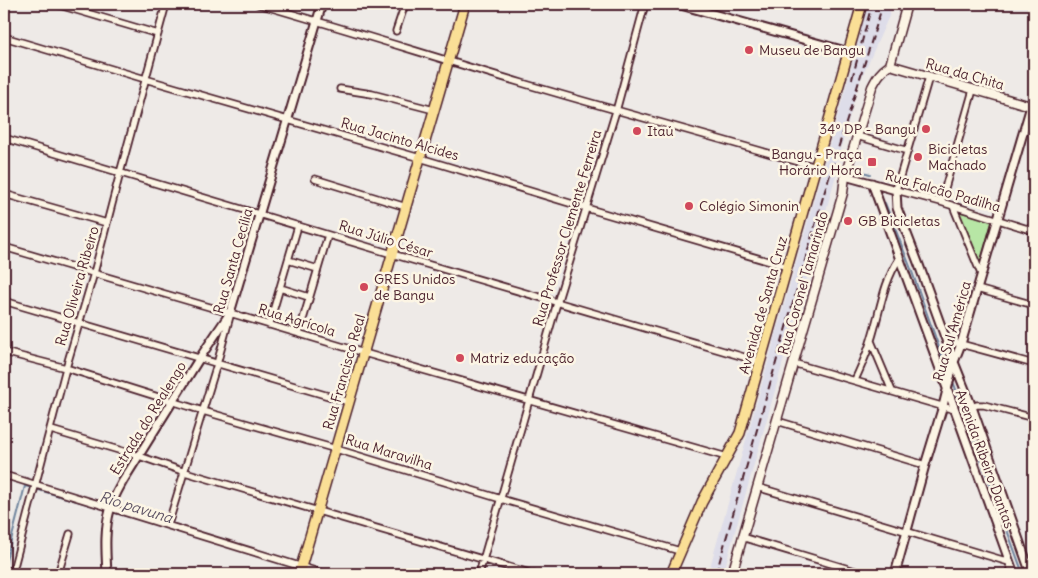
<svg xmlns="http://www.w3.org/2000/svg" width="1038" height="578" viewBox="0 0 1038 578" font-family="Delius,sans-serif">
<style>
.built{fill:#dedde9}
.green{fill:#b7e6a5;stroke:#808268}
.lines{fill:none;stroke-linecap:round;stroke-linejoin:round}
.stream{stroke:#70859e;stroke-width:2}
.minor-casing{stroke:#4a1f2b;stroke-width:9}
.tertiary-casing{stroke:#4a1f2b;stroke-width:11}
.secondary-casing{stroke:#4a1f2b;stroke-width:11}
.primary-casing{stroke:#4a1f2b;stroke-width:12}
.minor{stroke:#fcf5e5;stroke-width:5.5}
.tertiary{stroke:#fcf5e5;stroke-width:7}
.secondary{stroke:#fcf5e5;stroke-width:8}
.primary{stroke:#fadf96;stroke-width:9}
.rail{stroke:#4a1f2b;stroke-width:2;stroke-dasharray:8 4;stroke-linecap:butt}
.poi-dot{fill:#d1495b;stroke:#fcf5e5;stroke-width:2}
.labels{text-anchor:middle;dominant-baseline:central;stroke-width:5;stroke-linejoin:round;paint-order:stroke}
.poi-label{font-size:14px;fill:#4a1f2b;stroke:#fcf5e5;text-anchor:start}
.street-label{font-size:14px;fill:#4a1f2b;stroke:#fcf5e5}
.water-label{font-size:15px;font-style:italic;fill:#5d5264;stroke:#fcf5e5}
</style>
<rect width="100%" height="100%" fill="#eeeae7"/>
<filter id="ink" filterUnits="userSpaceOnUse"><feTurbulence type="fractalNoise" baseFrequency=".02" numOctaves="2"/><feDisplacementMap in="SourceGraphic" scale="10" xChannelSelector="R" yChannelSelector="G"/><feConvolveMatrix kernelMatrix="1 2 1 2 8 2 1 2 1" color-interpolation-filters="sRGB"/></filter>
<g filter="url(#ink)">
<path class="built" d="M867 4H892L889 16 858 86 840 152 834 164 836 175 723 574H708L851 69Z"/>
<path class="green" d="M959 212 992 221 980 263Z"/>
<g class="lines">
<path class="stream" d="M853 169 870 174
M885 203 911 269 946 367
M954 384 1023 574
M112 512 144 521
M4 568 25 486 108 510"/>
<defs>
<path id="minor" d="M56 4 158 34
M258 4C346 29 434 57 522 83 620 112 718 138 816 167
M396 31 405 4
M4 37 145 79 420 158 586 208 788 267
M929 77 896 190 941 202 1034 231
M340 89 372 94 434 110
M857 136 908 151
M4 138 392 254 761 362
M315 179 406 207
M4 194 107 223
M941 202 973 90
M953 206 981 274
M4 247 230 313 364 353 727 457
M288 260 318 269
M280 288 309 297
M977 289 1034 305
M4 301 349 402
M269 325 298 226
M299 333 328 235
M946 340 1034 364
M871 341 892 391
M4 352 66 368 203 411 336 449 501 499 680 551
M793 363 955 410
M855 380C861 367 867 354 871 340 880 312 883 283 899 259
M972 407 977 405H984L1034 418
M1030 417 1034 428
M777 421 925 465
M51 430 139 456 185 472 533 574
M4 475 325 574
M757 487 1009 562
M168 525 217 364 230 316
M742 537 865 574
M12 574 66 368 94 273 120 173 166 4
M58 574 70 534
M479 574 557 303 616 111 645 4"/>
<path id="tertiary" d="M677 4 849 52
M845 176 896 190 897 208 919 265 954 362 972 407 1031 574
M872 183 955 410 1014 574
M107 574C106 553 104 531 110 510 112 500 118 490 123 481L199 359 230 313 322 4
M895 574 925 465 943 406 954 362 961 344 1031 106"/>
<path id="secondary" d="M890 65 1034 107
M1031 106 1034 95
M732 574 843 193 845 176 872 87C877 77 881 71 890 65L907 4"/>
<path id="primary" d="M299 574 465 4
M671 574 702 502 740 433 862 4"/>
</defs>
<use href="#minor" class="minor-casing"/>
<use href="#tertiary" class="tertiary-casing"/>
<use href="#secondary" class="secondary-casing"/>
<use href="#primary" class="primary-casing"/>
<use href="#minor" class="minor"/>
<use href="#tertiary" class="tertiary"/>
<use href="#secondary" class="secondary"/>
<use href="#primary" class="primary"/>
<path class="rail" d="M852 79 872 4
M716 574 823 197 883 4"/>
</g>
</g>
<g class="poi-dot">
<circle cx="749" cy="50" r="5"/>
<circle cx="926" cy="129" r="5"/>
<circle cx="637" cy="131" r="5"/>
<circle cx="918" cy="157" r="5"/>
<rect x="867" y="157" width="10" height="10" rx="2.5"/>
<circle cx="689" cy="206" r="5"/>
<circle cx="848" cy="221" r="5"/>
<circle cx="364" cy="287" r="5"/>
<circle cx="460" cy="358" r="5"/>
</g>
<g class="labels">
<g class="poi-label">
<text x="759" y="50">Museu de Bangu</text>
<text x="916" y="129" text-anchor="end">34º DP - Bangu</text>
<text x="647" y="131">Itaú</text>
<text x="928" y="149">Bicicletas<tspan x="928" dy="16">Machado</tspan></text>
<text x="862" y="154" text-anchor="end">Bangu - Praça<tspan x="862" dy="16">Horário Hora</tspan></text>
<text x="699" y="206">Colégio Simonin</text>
<text x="858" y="221">GB Bicicletas</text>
<text x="374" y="279">GRES Unidos<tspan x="374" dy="16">de Bangu</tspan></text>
<text x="470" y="358">Matriz educação</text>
</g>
<g class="street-label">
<text transform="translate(965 74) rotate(16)">Rua da Chita</text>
<text transform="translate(400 139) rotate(16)">Rua Jacinto Alcides</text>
<text transform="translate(943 191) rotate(16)">Rua Falcão Padilha</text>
<text transform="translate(567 228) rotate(-73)">Rua Professor Clemente Ferreira</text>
<text transform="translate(386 239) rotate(17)">Rua Júlio César</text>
<text transform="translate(233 261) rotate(-74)">Rua Santa Cecília</text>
<text transform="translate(803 283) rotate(-74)">Rua Coronel Tamarindo</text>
<text transform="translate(77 286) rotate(-74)">Rua Oliveira Ribeiro</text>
<text transform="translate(763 305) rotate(-74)">Avenida de Santa Cruz</text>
<text transform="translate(297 320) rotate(17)">Rua Agrícola</text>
<text transform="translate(952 331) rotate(-74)">Rua Sul América</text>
<text transform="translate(344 372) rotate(-74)">Rua Francisco Real</text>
<text transform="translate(148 418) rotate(-58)">Estrada do Realengo</text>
<text transform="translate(389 452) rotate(17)">Rua Maravilha</text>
<text transform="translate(985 459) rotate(70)">Avenida Ribeiro Dantas</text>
</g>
<g class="water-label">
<text transform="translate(136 507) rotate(17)">Rio pavuna</text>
</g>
</g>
<rect width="1038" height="578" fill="none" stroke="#fcf5e5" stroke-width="20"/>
<rect x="10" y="10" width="1018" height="558" fill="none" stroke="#4a1f2b" stroke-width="2" filter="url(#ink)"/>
</svg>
